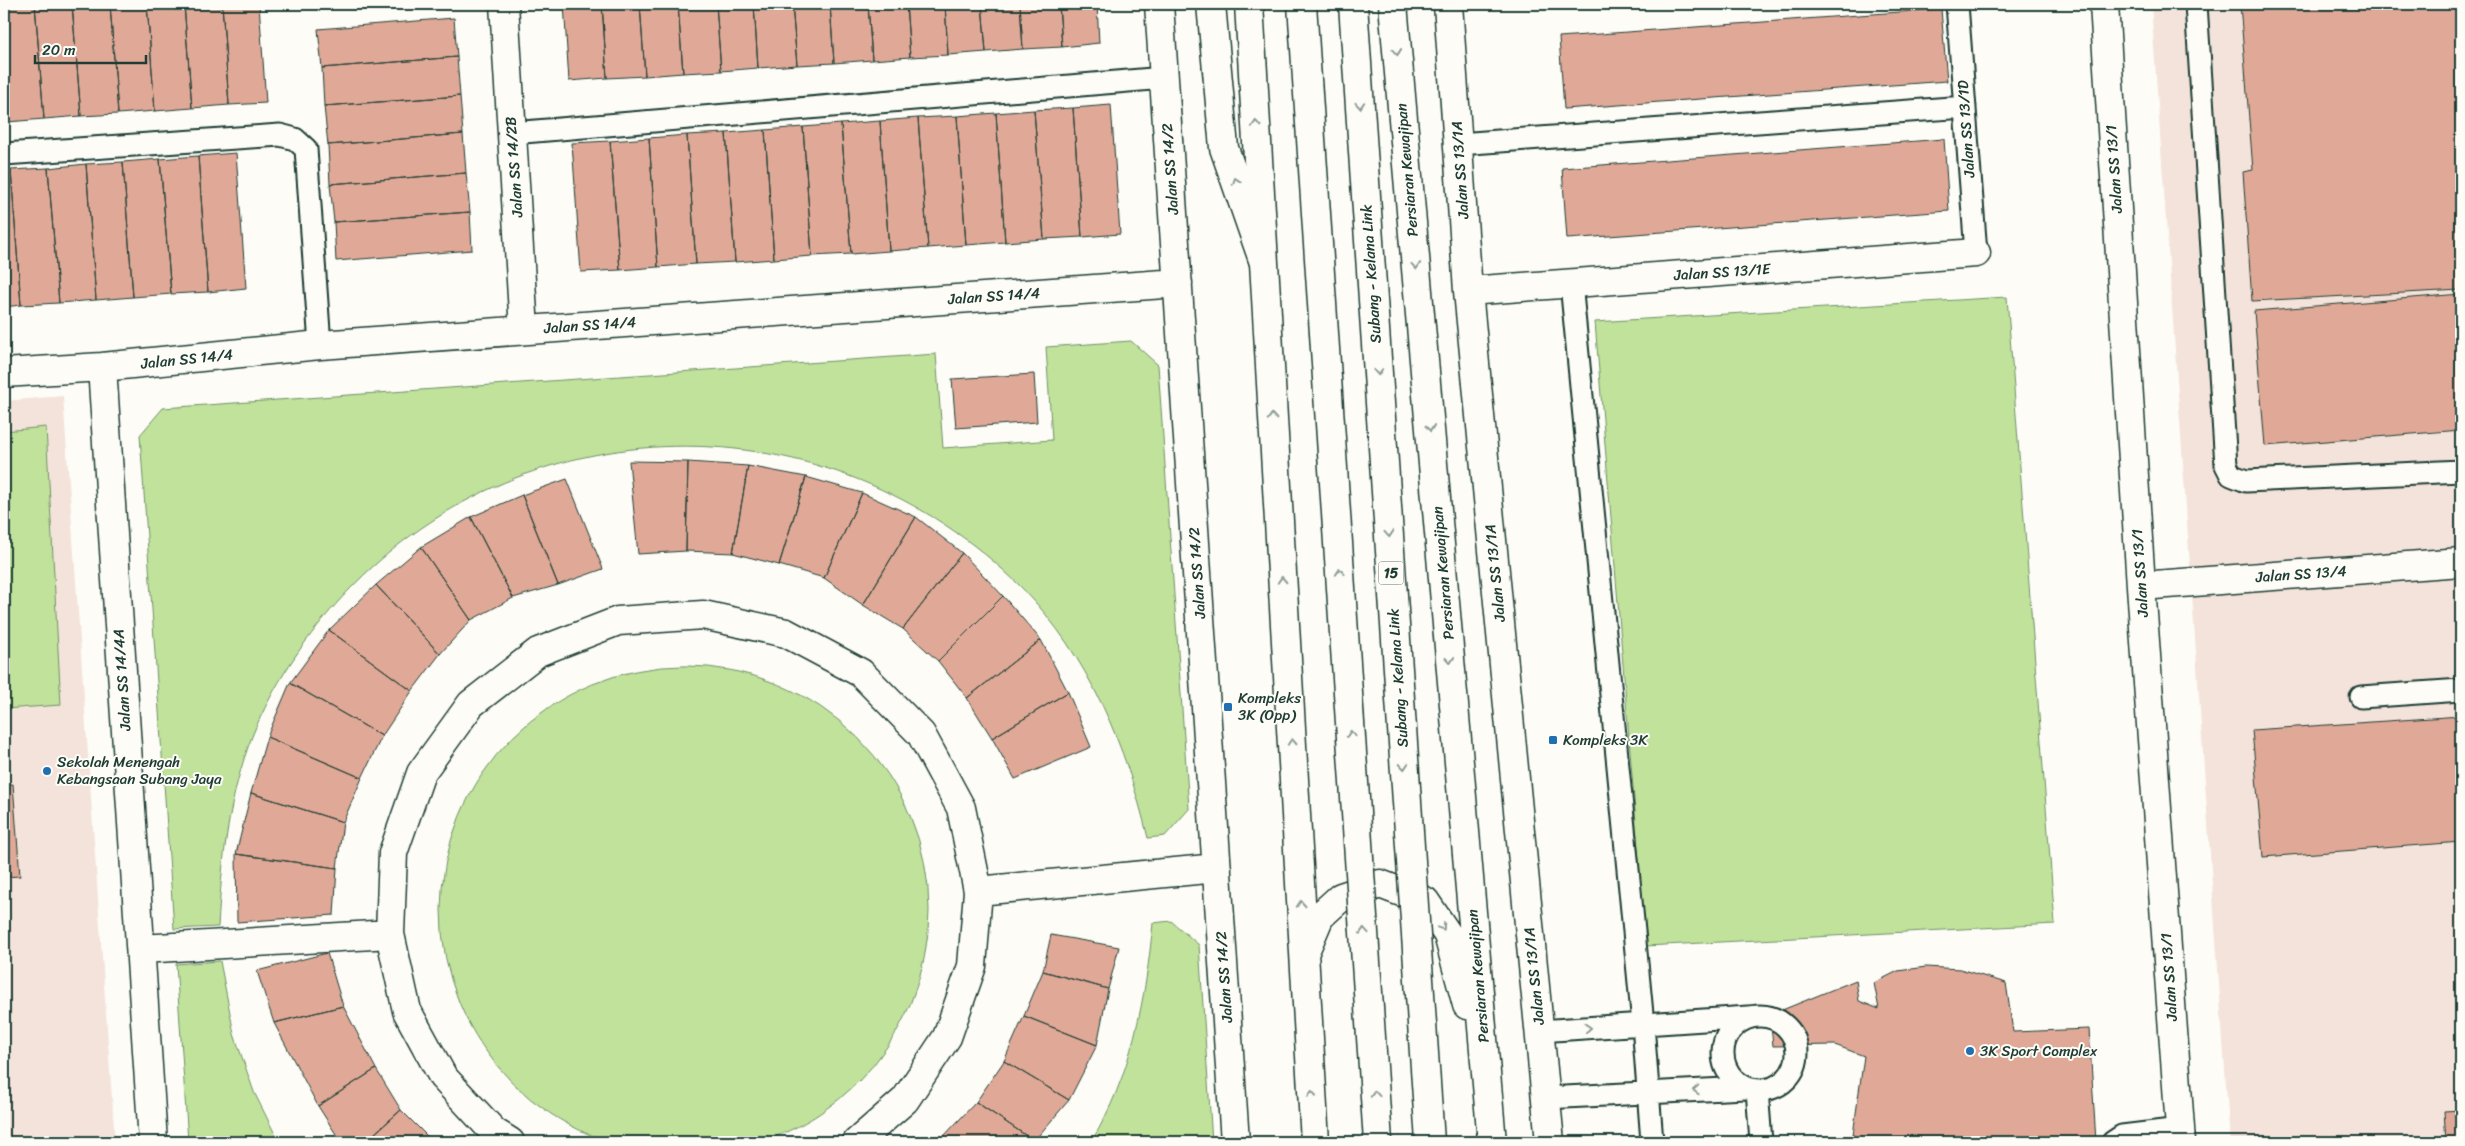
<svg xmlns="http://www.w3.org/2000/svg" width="2465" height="1146" viewBox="0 0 2465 1146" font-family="Sriracha,sans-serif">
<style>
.built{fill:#f4e3da}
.green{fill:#c1e29b;stroke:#709068}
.building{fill:#e0a997;stroke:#1f3d34}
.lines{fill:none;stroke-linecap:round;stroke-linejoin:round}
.lane-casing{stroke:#1f3d34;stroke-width:25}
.street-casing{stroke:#1f3d34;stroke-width:31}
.secondary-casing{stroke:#1f3d34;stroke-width:31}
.highway-casing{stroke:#1f3d34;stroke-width:31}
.lane{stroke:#fdfcf7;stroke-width:21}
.street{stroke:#fdfcf7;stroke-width:28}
.secondary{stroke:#fdfcf7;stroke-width:28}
.highway{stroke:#fdfcf7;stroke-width:28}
.primary-bridge-casing{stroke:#1f3d34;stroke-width:31;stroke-linecap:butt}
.primary-bridge{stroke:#fdfcf7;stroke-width:28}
.oneway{stroke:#8e9c96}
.poi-dot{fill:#1f6fb2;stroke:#fdfcf7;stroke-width:2}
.labels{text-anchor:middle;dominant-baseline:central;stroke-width:4;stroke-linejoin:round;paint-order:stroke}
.shield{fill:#fdfcf7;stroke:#62766e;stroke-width:1}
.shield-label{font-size:14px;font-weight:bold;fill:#1f3d34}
.street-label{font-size:15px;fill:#1f3d34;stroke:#fdfcf7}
.poi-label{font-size:15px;fill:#1f3d34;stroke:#fdfcf7;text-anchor:start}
</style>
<rect width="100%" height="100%" fill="#fdfcf7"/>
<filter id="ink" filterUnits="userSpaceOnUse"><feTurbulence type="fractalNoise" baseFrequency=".02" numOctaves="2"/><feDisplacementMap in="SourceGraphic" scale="10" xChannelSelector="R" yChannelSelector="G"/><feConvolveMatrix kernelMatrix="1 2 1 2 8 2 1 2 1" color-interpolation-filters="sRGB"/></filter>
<g filter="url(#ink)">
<path class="built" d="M2151 4H2461V1142H2230Z
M63 396 115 1142H4V401Z"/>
<path class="green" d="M2007 297 2055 924 1646 946 1595 322Z
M1131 341 1158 365 1189 809 1165 836 1148 838C1126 747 1089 656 1022 588 830 395 519 398 337 603 302 642 273 686 253 734 228 797 222 860 218 927L174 929 140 435 163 408 936 354 943 448 1052 440 1046 347Z
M46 427 61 705 4 709V431Z
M441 910a244 244 0 1 1 488 0a244 244 0 1 1-488 0Z
M1171 921 1199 945 1212 1142H1091C1131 1078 1146 997 1153 923Z
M220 961 234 1034 254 1092 279 1142H188L176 964Z"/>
<path class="building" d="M4 4H35L44 119 7 122 4 81Z
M35 4H72L81 116 44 119Z
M72 4H110L118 114 81 116Z
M110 4H147L155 111 118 114Z
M147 4H184L192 108 155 111Z
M184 4H222L229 105 192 108Z
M222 4H259L266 103 229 105Z
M564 4H602L607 78 569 81Z
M602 4H640L645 76 607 78Z
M640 4H678L683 73 645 76Z
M678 4H716L721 71 683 73Z
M716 4H754L758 68 721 71Z
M754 4H792L797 65 758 68Z
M792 4H830L834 63 797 65Z
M830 4H868L872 60 834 63Z
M868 4H906L910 57 872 60Z
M906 4H945L948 55 910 57Z
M945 4H982L986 52 948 55Z
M982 4H1020L1023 49 986 52Z
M1020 4H1059L1062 47 1023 49Z
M1059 4H1097L1099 43 1062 47Z
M2240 4H2461V290L2252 301 2243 172 2253 170Z
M1941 9 1947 81 1564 109 1559 37Z
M454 18 457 57 322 68 318 29Z
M457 57 460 96 324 106 322 68Z
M4 81 7 122H4Z
M460 96 463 134 328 145 324 106Z
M1111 105 1120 234 1082 237 1073 108Z
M1073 108 1082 237 1044 239 1034 110Z
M1034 110 1044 239 1005 242 996 113Z
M996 113 1005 242 966 245 957 116Z
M957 116 966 245 928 248 918 118Z
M918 118 928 248 889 251 880 121Z
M880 121 889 251 851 254 841 124Z
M841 124 851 254 812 256 803 127Z
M803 127 812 256 774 259 765 130Z
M765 130 774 259 735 262 726 133Z
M726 133 735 262 696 264 687 135Z
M463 134 466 173 330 184 328 145Z
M687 135 696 264 658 267 649 138Z
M649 138 658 267 620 270 610 141Z
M1944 139 1949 211 1567 239 1562 168Z
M610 141 620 270 581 272 572 143Z
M236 153 246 288 208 292 198 156Z
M198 156 208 292 171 294 160 159Z
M160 159 171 294 133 297 123 162Z
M123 162 133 297 96 300 86 164Z
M86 164 96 300 59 303 48 168Z
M48 168 59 303 21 305 11 170Z
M11 170 21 305 4 307V171Z
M466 173 470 212 334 222 330 184Z
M470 212 472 250 336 261 334 222Z
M2461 294V430L2265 446 2254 311Z
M1034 374 1037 422 956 428 952 379Z
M629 461 688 462 686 551 638 554Z
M688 462 748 466 733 553 686 551Z
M748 466 806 477 779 565 733 553Z
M806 477 862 493 824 578 779 565Z
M567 479 603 569 558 585 522 495Z
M862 493 916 517 863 605 824 578Z
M522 495 558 585 513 598 471 517Z
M471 517 513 598 471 620 421 547Z
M916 517 962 553 903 629 863 605Z
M421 547 471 620 440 654 376 585Z
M962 553 1003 596 938 661 903 629Z
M376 585 440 654 412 691 329 630Z
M1003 596 1041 640 967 698 938 661Z
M329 630 412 691 382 736 290 683Z
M1041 640 1068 692 992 738 967 698Z
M290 683 382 736 362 778 267 737Z
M1068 692 1091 747 1015 779 992 738Z
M2461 716V842L2263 857 2252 730Z
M267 737 362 778 343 822 251 793Z
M13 784 20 876 4 877V785Z
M251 793 343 822 337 868 236 854Z
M236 854 337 868 334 915 237 922Z
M1051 935 1119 947 1108 989 1043 971Z
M327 953 343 1006 274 1023 257 971Z
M1926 967 1960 969 2006 983 2013 1032 2089 1029 2096 1142H1852L1864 1056 1835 1045 1773 1046 1770 1015 1856 980 1859 1001 1879 1009 1874 983 1898 971Z
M1043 971 1108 989 1097 1045 1024 1016Z
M343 1006 376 1069 318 1106 274 1023Z
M1024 1016 1097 1045 1069 1100 1004 1061Z
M1004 1061 1069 1100 1034 1141 976 1102Z
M376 1069 401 1110 365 1142H341L318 1106Z
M976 1102 1034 1141 950 1142 944 1136Z
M401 1110 433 1142H365Z
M2461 1110V1142H2446L2444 1111Z
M944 1136 950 1142H936Z"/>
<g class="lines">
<defs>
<path id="lane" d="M1957 4 1976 253
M2196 4 2226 465 2231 475 2246 481 2461 471
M512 133 1164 78
M1458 144 1965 107
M4 154 280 135 295 139 306 149 320 345
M1571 283 1643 1024 1652 1142
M2361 697 2461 690
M1723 1053a37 37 0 1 1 74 0a37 37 0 1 1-74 0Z
M1539 1031 1749 1017
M1757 1090 1761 1142
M1545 1098 1745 1088
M2113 1142 2122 1136 2180 1129"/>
<path id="street" d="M504 4 524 330
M1159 4 1235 1142
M1448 4 1468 291 1550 1142
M2104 4 2141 586 2181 1142
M1468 291 1976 253
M102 367 153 1142
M4 373 102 367 320 345 1178 283
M2141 586 2461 562
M978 891 1217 868
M141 949 390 934
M510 1142 494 1132 443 1077 407 1011 390 934 393 853 421 773 471 704 538 652 618 621 703 615 786 633 861 673 921 734 961 808 978 891 972 966 947 1037 905 1100 857 1142"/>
<path id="secondary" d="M1249 4 1315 1142
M1393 4 1492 1142
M1306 949 1320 916 1341 897 1380 884 1425 901 1448 935 1467 1005"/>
<path id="highway" d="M1211 4 1224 148 1263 260"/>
</defs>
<use href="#lane" class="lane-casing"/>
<use href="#street" class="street-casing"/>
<use href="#secondary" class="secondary-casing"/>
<use href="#highway" class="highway-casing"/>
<use href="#lane" class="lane"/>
<use href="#street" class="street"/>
<use href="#secondary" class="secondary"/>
<use href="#highway" class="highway"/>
<defs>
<path id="primary-bridge" d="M1302 4 1378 1142
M1353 4 1430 1142"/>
</defs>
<use href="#primary-bridge" class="primary-bridge-casing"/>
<use href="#primary-bridge" class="primary-bridge"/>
</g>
<defs><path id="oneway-chevron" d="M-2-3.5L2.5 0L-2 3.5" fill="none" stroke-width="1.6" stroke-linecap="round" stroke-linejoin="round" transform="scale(1.25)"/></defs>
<g class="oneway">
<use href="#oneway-chevron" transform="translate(1397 52) rotate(85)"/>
<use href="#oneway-chevron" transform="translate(1360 105) rotate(86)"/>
<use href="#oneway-chevron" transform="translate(1256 124) rotate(-93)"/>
<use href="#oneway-chevron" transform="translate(1236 181) rotate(-109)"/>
<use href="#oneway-chevron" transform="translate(1416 266) rotate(85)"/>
<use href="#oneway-chevron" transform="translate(1378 372) rotate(86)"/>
<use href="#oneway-chevron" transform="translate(1272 417) rotate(-93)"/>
<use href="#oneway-chevron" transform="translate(1430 428) rotate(85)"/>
<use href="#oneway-chevron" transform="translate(1389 534) rotate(86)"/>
<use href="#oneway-chevron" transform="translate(1340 572) rotate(-94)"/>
<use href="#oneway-chevron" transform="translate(1282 580) rotate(-93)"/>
<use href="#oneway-chevron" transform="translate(1450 660) rotate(85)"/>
<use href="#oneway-chevron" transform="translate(1351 734) rotate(-94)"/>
<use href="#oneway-chevron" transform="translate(1292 742) rotate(-93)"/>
<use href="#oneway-chevron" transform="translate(1404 766) rotate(86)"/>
<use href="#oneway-chevron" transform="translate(1301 904) rotate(-93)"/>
<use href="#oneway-chevron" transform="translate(1442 927) rotate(56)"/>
<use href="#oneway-chevron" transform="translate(1364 931) rotate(-94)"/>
<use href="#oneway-chevron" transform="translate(1588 1028) rotate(-4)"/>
<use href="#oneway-chevron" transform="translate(1696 1090) rotate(177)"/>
<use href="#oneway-chevron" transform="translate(1312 1094) rotate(-93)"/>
<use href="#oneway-chevron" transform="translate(1375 1094) rotate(-94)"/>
</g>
</g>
<g class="poi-dot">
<rect x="1223" y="702" width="10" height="10" rx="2.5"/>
<rect x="1548" y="735" width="10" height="10" rx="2.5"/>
<circle cx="47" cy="771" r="5"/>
<circle cx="1970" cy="1051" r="5"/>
</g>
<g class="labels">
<rect class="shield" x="1378.5" y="561.5" width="25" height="23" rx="4"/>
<g class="shield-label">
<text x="1391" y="573">15</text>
</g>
<g class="street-label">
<text transform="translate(1966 129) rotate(-94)">Jalan SS 13/1D</text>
<text transform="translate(514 167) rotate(-94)">Jalan SS 14/2B</text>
<text transform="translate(1170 169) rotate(-94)">Jalan SS 14/2</text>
<text transform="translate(2114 169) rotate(-94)">Jalan SS 13/1</text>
<text transform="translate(1407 170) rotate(-95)">Persiaran Kewajipan</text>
<text transform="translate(1460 170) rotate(-94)">Jalan SS 13/1A</text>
<text transform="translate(1722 272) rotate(-4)">Jalan SS 13/1E</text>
<text transform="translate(1371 274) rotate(-94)">Subang - Kelana Link</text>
<text transform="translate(994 296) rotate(-4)">Jalan SS 14/4</text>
<text transform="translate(590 325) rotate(-4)">Jalan SS 14/4</text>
<text transform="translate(187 359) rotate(-6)">Jalan SS 14/4</text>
<text transform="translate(1197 573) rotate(-94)">Jalan SS 14/2</text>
<text transform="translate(1443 573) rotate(-95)">Persiaran Kewajipan</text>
<text transform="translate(1495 573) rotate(-96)">Jalan SS 13/1A</text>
<text transform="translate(2140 573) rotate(-94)">Jalan SS 13/1</text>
<text transform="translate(2301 574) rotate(-4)">Jalan SS 13/4</text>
<text transform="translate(1398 678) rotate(-94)">Subang - Kelana Link</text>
<text transform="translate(122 680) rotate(-94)">Jalan SS 14/4A</text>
<text transform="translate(1478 976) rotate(-95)">Persiaran Kewajipan</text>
<text transform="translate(1534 976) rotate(-96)">Jalan SS 13/1A</text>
<text transform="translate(1224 977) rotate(-94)">Jalan SS 14/2</text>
<text transform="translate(2169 977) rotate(-94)">Jalan SS 13/1</text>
</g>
<g class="poi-label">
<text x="1238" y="698">Kompleks<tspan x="1238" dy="17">3K (Opp)</tspan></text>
<text x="1563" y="740">Kompleks 3K</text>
<text x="57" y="762">Sekolah Menengah<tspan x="57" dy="17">Kebangsaan Subang Jaya</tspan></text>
<text x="1980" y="1051">3K Sport Complex</text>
</g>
</g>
<rect width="2465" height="1146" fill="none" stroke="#fdfcf7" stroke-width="20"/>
<rect x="10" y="10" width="2445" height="1126" fill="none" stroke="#1f3d34" stroke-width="2" filter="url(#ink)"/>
<path d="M35 55v8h111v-8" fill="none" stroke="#1f3d34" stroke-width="2.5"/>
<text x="42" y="55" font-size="15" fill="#1f3d34" stroke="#fdfcf7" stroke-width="4" paint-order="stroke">20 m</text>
</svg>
